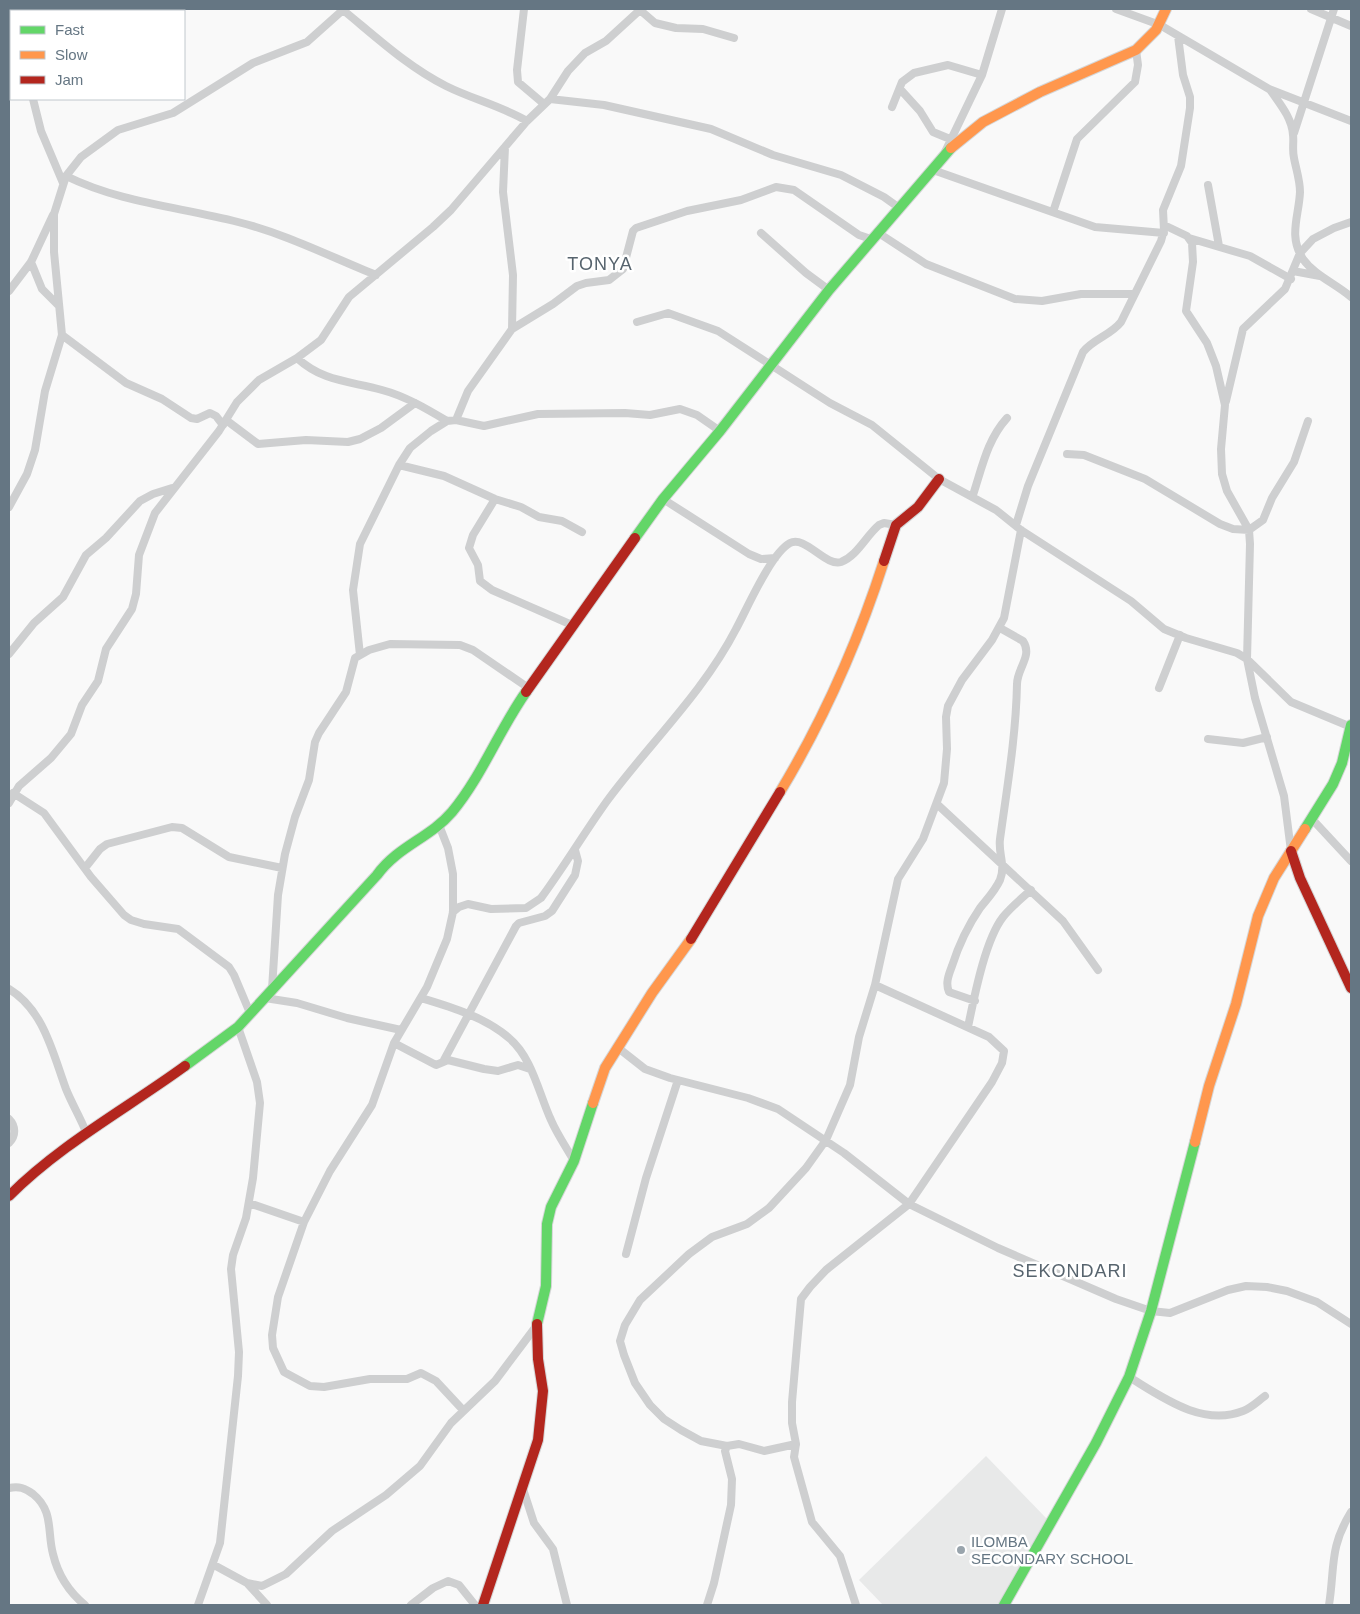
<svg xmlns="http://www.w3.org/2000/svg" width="1360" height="1614" viewBox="0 0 1360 1614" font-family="Helvetica,sans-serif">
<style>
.built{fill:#e8e9e9}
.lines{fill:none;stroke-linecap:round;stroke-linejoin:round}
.fast-casing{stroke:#d5d6d7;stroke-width:12}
.slow-casing{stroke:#d5d6d7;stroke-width:12}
.jam-casing{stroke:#d5d6d7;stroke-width:12}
.street{stroke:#cecfd0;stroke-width:8}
.fast{stroke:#63d668;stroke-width:10}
.slow{stroke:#ff974d;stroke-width:10}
.jam{stroke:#b3261e;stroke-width:10}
.poi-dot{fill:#99a4ac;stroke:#fff;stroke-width:2}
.labels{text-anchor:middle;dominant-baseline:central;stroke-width:5;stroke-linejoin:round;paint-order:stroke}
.poi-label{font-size:15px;fill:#657683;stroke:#fff;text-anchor:start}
.quarter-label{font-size:18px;letter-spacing:1px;fill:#57646e;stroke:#fff}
</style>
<rect width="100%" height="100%" fill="#f9f9f9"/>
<path class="built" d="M986 1456 1048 1520 1003 1605H883L859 1580Z"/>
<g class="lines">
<defs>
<path id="fast" d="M635 538 663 499 720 431 829 290 951 148
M1305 829 1333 784 1342 763 1351 725
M185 1066 238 1027 377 875C398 846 430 838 452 812 482 776 499 730 526 692
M537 1324 546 1286 547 1224 551 1207 574 1161 593 1103
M1004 1605 1096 1443 1129 1377 1151 1311 1195 1142"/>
<path id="slow" d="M951 148 983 122 1040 92 1136 50 1156 30 1166 9
M780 792C824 719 858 642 884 561
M593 1103 605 1068 652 993 691 939
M1195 1142 1209 1086 1236 1004 1258 916 1274 878 1305 829"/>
<path id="jam" d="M884 561 896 525 918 507 939 479
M526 692 635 538
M1291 851 1300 878 1351 988
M691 939 780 792
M9 1196C61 1144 126 1109 185 1066
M483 1605 538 1440 543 1391 538 1359 537 1324"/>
</defs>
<use href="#fast" class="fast-casing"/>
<use href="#slow" class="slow-casing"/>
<use href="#jam" class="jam-casing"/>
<path class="street" d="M524 9 517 70 518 82 544 104
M1116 9 1160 25 1269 89 1351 121
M1311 9 1351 26
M343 10C376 37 408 67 446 86 472 99 501 106 527 121
M640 10 655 23 676 28 703 29 734 38
M9 31 11 35
M900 89 920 111 933 132 950 139
M1271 91C1280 104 1292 118 1293 135 1294 142 1292 150 1294 158 1296 169 1300 180 1300 192 1299 216 1288 236 1303 259 1314 275 1336 284 1351 297
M33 99 41 131 63 183
M550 99 604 105 711 129 773 155 841 175 884 197 898 207
M892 107 902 82 914 73 948 65 982 75
M1294 133 1334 9
M505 147 503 192 513 275 512 329
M945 152 982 75 1002 9
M933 170 1095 227 1164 233
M66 176C121 203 180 207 238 222 286 234 331 257 376 275
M1208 185 1219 246
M1053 212 1077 139 1135 82 1138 65 1136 50
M1164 225 1187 236 1192 243 1193 262 1186 311 1207 343 1216 366 1225 405 1221 449 1222 474 1227 491 1249 530 1250 544 1247 659 1255 698 1284 796 1291 851
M877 232 926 264 1015 299 1042 301 1081 294H1134
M761 233 806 273 829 290
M1189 238 1250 256 1291 279
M31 262 42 289 58 305
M1293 271 1320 276
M9 291 31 262 53 215
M637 322 668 313 718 331 830 403 872 425 939 479 996 510 1021 530 1131 601 1164 629 1186 638 1237 653 1247 659 1291 702 1351 727
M62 335 126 383 162 399 191 418 197 419 210 413 216 416 223 425
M297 358C323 382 350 381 382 390 405 396 427 409 447 421
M1226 401 1243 329 1285 289 1300 253 1313 239 1334 228 1351 222
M226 420 258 444 306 440 348 442 360 439 381 428 415 403
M456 420 468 391 512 329 553 304 577 286 586 283 609 280 623 269 633 231 636 228 687 211 741 200 776 187 794 190 859 235 871 239
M1067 454 1084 455 1145 479 1220 524 1233 529 1249 530 1263 520 1272 498 1294 462 1308 421
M399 465 444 476 495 499 521 507 539 517 562 521 582 532
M973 495C982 468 987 440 1007 418
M495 499 473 535 469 548 478 565 480 581 492 590 572 625
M663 499 749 554 761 559 775 558
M9 507 27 474 35 450 45 391 62 335 54 252V214L66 176 81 157 118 130 173 113 253 63 307 42 344 9
M1016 525 1028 486 1083 352C1093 339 1111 335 1121 322L1161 241 1164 230 1163 210 1181 166 1190 108V97L1183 75 1178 36
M9 654 34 623 63 597 86 555 106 538 140 501 153 494 172 488
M360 655 353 590 360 544 399 465 410 448 431 431 447 421 456 420 484 426 538 414 625 413 650 415 680 409 697 415 720 431
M1159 688 1180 635
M1208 739 1243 743 1267 737
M13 793 44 813 91 877 124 915 131 920 144 924 178 929 229 967 234 975 250 1013
M9 803 19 786 51 758 71 734 82 705 98 681 106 649 132 609 136 594 139 555 155 513 219 431 237 402 259 380 297 358 321 340 349 297 433 227 451 210 527 121 550 99 568 71 585 53 606 41 641 9
M938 805 1063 921 1098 970
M1312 819 1351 861
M439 825 448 848 453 874V912L447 939 427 987 394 1043 372 1105 330 1171 304 1222 278 1297 272 1335 273 1348 284 1372 310 1386 324 1387 370 1379H407L421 1373 436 1381 463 1410
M85 868 100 849 107 844 172 827 182 828 229 857 282 868
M453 912 459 907 468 904 491 909 526 908 541 898C564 867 584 833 607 801 649 744 703 693 736 629 747 609 771 553 790 543 805 535 826 567 841 562 857 556 866 536 879 525L884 523 896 525
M9 989C44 1010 53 1054 66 1089 72 1104 80 1117 86 1132
M272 989 278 895 285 854 295 817 309 780 315 742 319 733 346 692 355 658 369 650 390 644 460 645 473 650 530 689
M265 998 297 1003 347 1018 401 1030
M421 998C451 1007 485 1017 509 1038 532 1057 539 1094 551 1120 557 1134 566 1147 574 1161
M975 1001 949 992C945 983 949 974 952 966 959 944 967 927 980 908 987 899 995 891 1000 880 1006 865 998 854 1000 839 1007 788 1016 736 1017 684 1017 668 1033 656 1023 641L1000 628
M968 1027C974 998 985 940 1003 917 1011 907 1021 899 1031 890
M394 1043 436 1065 448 1060 484 1069 498 1071 518 1065 530 1069
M617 1047 645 1069 670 1078 748 1098 778 1109 844 1153 909 1204 998 1248 1116 1299 1151 1311 1170 1313 1228 1290 1246 1286 1267 1287 1287 1291 1317 1302 1351 1324
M444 1060 516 926 519 923 545 916 552 911 575 875 578 861 575 850
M9 1119C16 1126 16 1136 9 1143
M249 1203 304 1222
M626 1254 646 1178 678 1080
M1129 1377C1162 1397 1202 1427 1243 1411 1251 1408 1258 1401 1265 1396
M727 1446 701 1441 681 1430 664 1419 650 1405 635 1383 624 1355 620 1341 625 1325 640 1300 689 1254 712 1237 747 1224 769 1208 806 1168 826 1140 850 1085 859 1037 875 985 898 879 923 839 944 783 947 749 946 717 948 706 962 680 992 640 1004 618 1021 530
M9 1488C19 1486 25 1488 33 1494 54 1511 47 1532 53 1554 58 1575 69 1592 85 1605
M523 1489 534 1523 553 1549 567 1605
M214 1565 247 1583 262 1586 286 1574 332 1531 386 1495 420 1466 451 1423 495 1381 537 1325
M247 1583 267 1605
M198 1605 220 1543 238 1376 239 1352 231 1269 233 1255 246 1218 253 1178 260 1103 257 1082 238 1027
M411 1605 433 1588 448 1581 459 1585 475 1605
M707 1605 714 1583 731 1505 732 1479 725 1451 727 1446 739 1444 764 1451 796 1444
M856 1605 840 1556 812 1522 794 1457 796 1444 792 1423V1402L801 1299 810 1287 826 1270 909 1204 992 1082 1002 1063 1004 1051 989 1037 875 985
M1329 1605C1335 1567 1329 1548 1351 1512"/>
<use href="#fast" class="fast"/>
<use href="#slow" class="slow"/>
<use href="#jam" class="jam"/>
</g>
<circle class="poi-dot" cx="961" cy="1550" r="5"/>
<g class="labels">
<g class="poi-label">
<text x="971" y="1541">ILOMBA<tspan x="971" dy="17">SECONDARY SCHOOL</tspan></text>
</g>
<g class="quarter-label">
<text x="600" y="264">TONYA</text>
<text x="1070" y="1271">SEKONDARI</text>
</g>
</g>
<rect width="1360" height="1614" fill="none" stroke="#657683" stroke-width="20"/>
<rect x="10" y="10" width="175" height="90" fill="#ffffff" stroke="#c1c8cd"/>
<rect x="20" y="26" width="25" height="8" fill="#63d668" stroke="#c1c8cd"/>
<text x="55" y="35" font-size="15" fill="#657683">Fast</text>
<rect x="20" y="51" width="25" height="8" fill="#ff974d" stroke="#c1c8cd"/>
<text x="55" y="60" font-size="15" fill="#657683">Slow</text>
<rect x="20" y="76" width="25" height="8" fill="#b3261e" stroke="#c1c8cd"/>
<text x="55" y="85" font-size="15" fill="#657683">Jam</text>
</svg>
